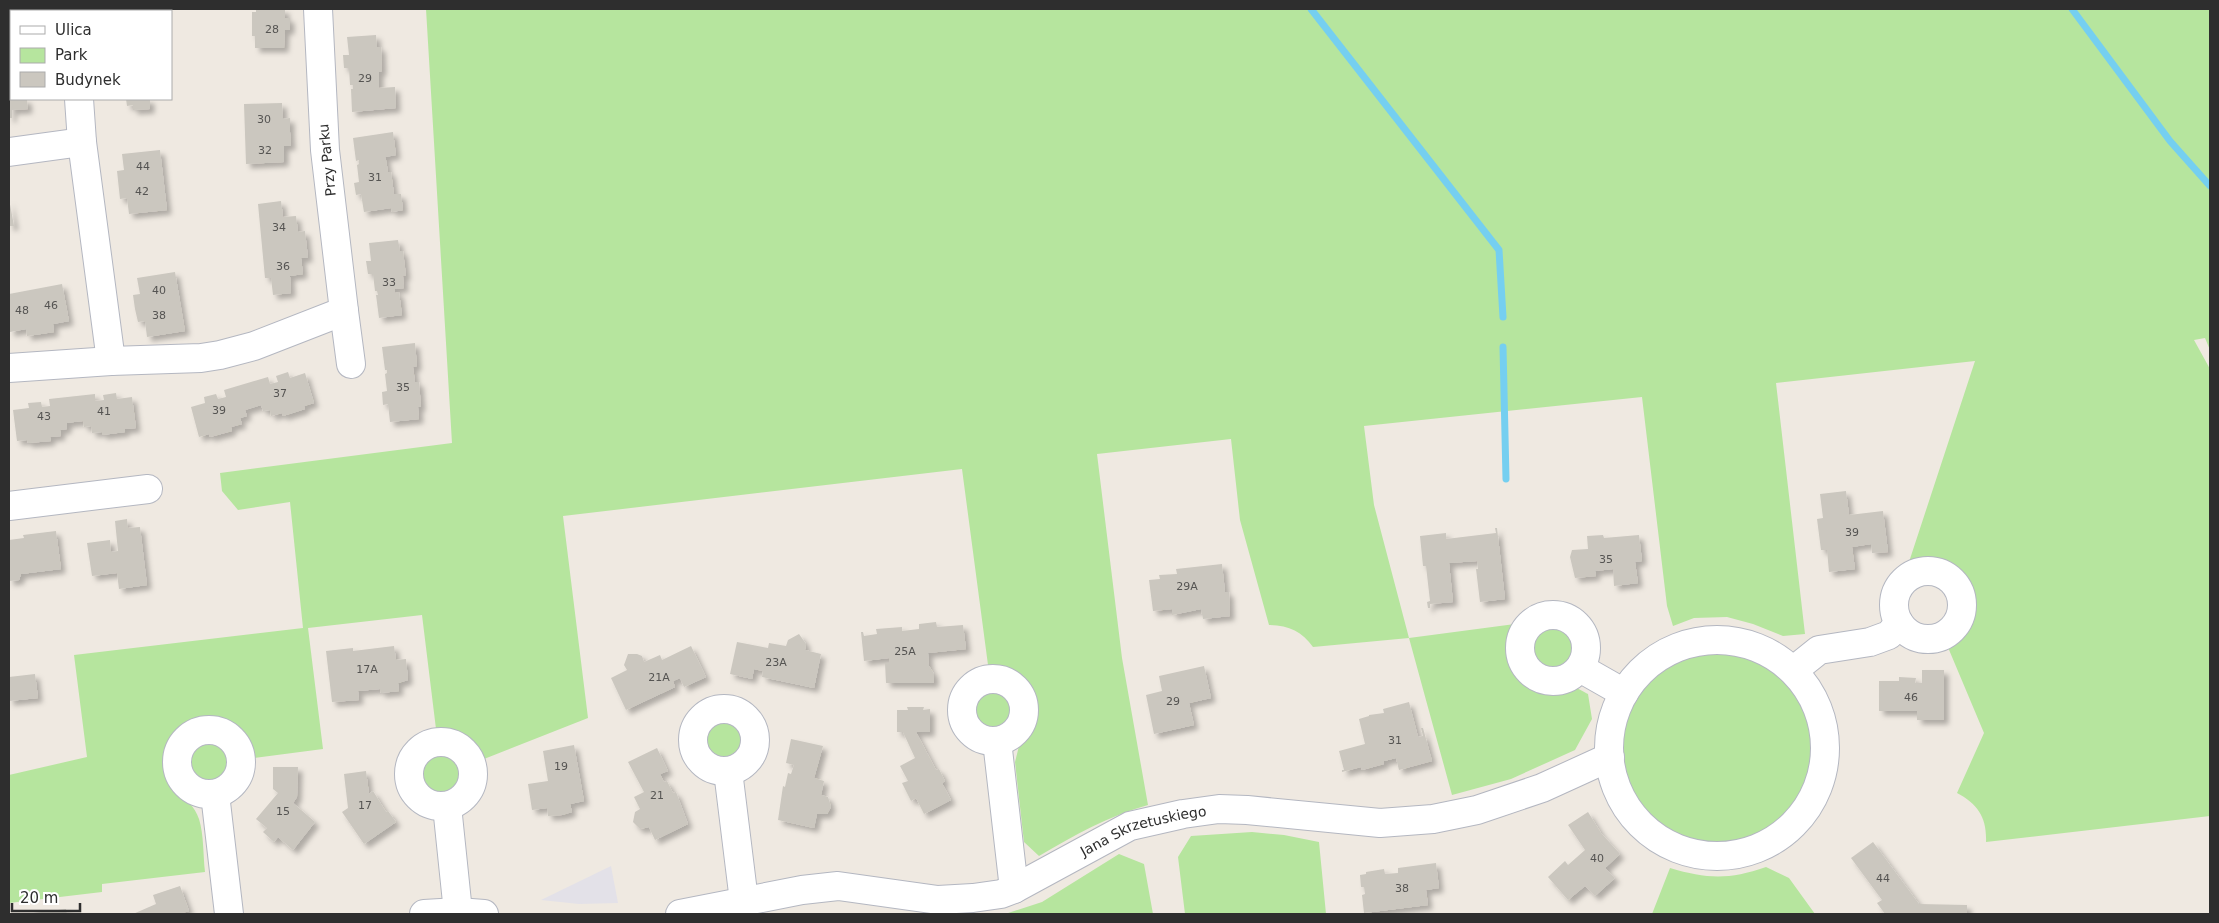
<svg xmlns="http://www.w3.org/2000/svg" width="2219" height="923" viewBox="0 0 2219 923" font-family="'DejaVu Sans',sans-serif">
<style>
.industrial{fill:#e3e1e8}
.green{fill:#b6e59e}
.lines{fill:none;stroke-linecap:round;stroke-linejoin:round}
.stream{stroke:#75cff0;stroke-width:7}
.building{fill:#cbc7bf;filter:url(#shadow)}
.minor-casing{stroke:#b4b7c1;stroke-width:30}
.minor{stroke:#fff;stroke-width:28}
.labels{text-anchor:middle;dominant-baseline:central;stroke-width:4.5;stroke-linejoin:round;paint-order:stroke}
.number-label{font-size:11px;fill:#555452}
.street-label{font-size:14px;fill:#2e2e2e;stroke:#fff}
</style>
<defs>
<filter id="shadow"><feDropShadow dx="4.5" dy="4.5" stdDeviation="2.5" flood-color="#0004"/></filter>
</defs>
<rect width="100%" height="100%" fill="#efe9e1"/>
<path class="industrial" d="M611 866 618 903 579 904 541 900Z"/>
<path class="green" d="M426 9H2210V350L2205 338 2194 340 2210 369V816L1986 842C1987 818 1978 804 1957 793L1984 733 1947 645C1958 637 1969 626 1972 612 1976 588 1954 562 1930 560 1922 560 1915 563 1908 565L1975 361 1776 383 1805 634 1783 636 1753 624 1727 617 1694 618 1673 626 1667 606 1642 397 1364 426 1374 505 1409 638 1515 624C1514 630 1511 636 1510 642 1507 667 1526 689 1551 691 1559 692 1566 687 1574 688 1578 688 1584 692 1588 694L1592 719 1575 750 1511 779 1452 795 1409 638 1313 647C1302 632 1289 625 1269 625L1240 520 1231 439 1097 454 1122 658 1148 805C1108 816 1075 835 1039 856L1024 842 1015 762 1020 742 1029 732 1034 721 1037 709 1035 697 1026 680 1013 670 1003 666 988 665 962 469 563 516 588 718 484 759C474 738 460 731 436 729L422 615 308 628 323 749 254 758C250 747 247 737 238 729 215 708 170 722 165 754 160 794 190 791 199 819 204 835 203 855 205 872L102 884V892L9 903V775L87 757 74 655 303 628 290 502 238 510 222 491 220 473 452 443Z
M1532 646a22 22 0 1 1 44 0a22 22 0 1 1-44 0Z
M1620 747a97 97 0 1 1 194 0a97 97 0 1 1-194 0Z
M971 710a21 21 0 1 1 42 0a21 21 0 1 1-42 0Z
M705 740a21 21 0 1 1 42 0a21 21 0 1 1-42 0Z
M188 762a21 21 0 1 1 42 0a21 21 0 1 1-42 0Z
M420 774a21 21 0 1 1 42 0a21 21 0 1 1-42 0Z
M1252 832 1284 835 1319 842 1326 914H1185L1178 857 1191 836Z
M1119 854 1144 864 1153 914H1005L1042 902Z
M1766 867 1789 878 1815 914H1652L1670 868C1707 879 1729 880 1766 867Z"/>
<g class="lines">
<path class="stream" d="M1311 9 1499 250 1503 317
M2072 9 2170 141 2210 186
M1503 347 1506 479"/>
</g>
<path class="building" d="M256 9H285V18H290V30H285L284 48H255V36H252V12H256Z
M376 35 377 47H381L382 71 379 72V88L395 87 396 108 352 112 351 89H353V85H350L349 68H344L343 55H349L347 37Z
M9 72H11V99H27L28 109 12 110V118H9Z
M126 99H150V109L133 110V105L127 106Z
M282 103 283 119 290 118V132L291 146H284V162L246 164 244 104Z
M393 132 396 155 385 157 386 160 388 172H391L394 194H401L403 210 392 212 391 208 364 212 361 194 356 195 354 183 359 182 357 165 359 164V160L356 161 353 138Z
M160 150 167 210 129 214 127 198 120 199 117 171 124 170 122 154Z
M9 199 14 226H9Z
M281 201 283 217 296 216 298 232 305 231 308 258H301L303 274 290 276 291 293 273 295 271 278H265L258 204Z
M398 240 400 251H403L406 276H403L404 288 395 289V293L399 292 402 315 379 318 376 295H378L377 291H375L373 274H368L366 261H371L369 243Z
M175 272 185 331 147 337 145 321 138 322 135 309 133 295 140 294 137 278Z
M62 284 69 321 53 324 54 332 41 334 27 336 26 329 10 332 9 294Z
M415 343 417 366 413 367 415 382H419L421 407H418L419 419 390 422 388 404 383 405 382 392 387 391 385 374 387 373V370H385L382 347Z
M288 372 290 378 305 373 314 403 304 406 305 409 283 416 282 413 271 416 270 410 263 411 261 405 245 410 247 416 240 418 242 424 231 427 232 431 210 437 209 434 199 437 191 407 205 403 204 397 216 394 218 399 226 397 224 390 268 377 270 384 278 382 276 376Z
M116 393 117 399 132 397 136 428 125 429V432L102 435V432L92 433 91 426 84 427 83 421 74 422 67 423V429L60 430 61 436 50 437 51 441 28 443 27 440 17 441 13 410 29 408 28 403 41 402 42 407 50 406 49 399 95 394V401L104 400 103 395Z
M1846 491 1849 515 1883 511 1888 552 1872 553 1871 544 1852 547 1855 569 1829 572 1827 550H1821L1817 519 1823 518 1820 494Z
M127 519 128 528 140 527 147 585 119 589 117 573 92 576 87 543 110 540 111 552 118 551 115 521Z
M1495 528H1497L1505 599 1480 602 1476 569H1478L1477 561 1449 563 1453 602 1430 604V608H1428L1427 602 1430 601 1426 566H1423L1420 536 1446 533V539L1496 533Z
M56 531 61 569 21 574 19 580 9 581V540L24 538 23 535Z
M1603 535 1604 538 1639 535 1642 561 1635 562 1638 583 1614 586 1613 569 1595 571 1596 576 1575 578 1570 557 1572 550 1588 549 1587 536Z
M1222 564 1225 592H1229L1230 616 1203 619 1201 609 1172 615V609L1153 611 1149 580 1160 579 1159 575 1177 574 1176 569Z
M936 622 937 627 963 625 966 649 928 653 929 666 934 674V683H886L885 663H889V658L864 661 861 632H863L864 636 877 634 876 629 902 627V631L919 629V624Z
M799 634 806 644 805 650 821 654 814 688 762 677 763 671 754 669 752 679 730 674 737 642 768 648 769 643 786 646 788 640Z
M394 646 396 660 406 659 408 680 398 683 399 691 381 693 380 689 358 691 359 700 332 702 326 651 353 648V651Z
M691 646 706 677 684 687 680 678 673 681 675 687 626 710 611 678 627 670 624 665 628 654H637L642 656 644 662 660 655 662 660Z
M1204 666 1211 698 1189 703 1194 725 1154 734 1146 695 1162 691 1159 676Z
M1922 670H1944V720H1917V711H1879V681H1899V677L1916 678 1915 683H1922Z
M35 674 38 698 9 701V677Z
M1409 702 1418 737 1423 736 1421 728H1423L1432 761 1399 770 1396 758 1384 761V764L1362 770 1361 767 1342 772V770H1344L1339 751 1365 744 1359 719 1369 716V715L1384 713 1383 709Z
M907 707H924L923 710 930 709V732H916L936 770 939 769 945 781 942 783 951 800 924 814 916 798 911 801 902 783 908 781 900 766 915 758 903 732H897V710H908Z
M791 739 823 746 814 778 824 781 821 795 828 797 831 807 827 814H817L814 828 778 820 783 786 785 787 788 773 791 774 794 765 786 763Z
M574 745 584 801 570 804 572 812 562 815 548 816 547 808 532 810 528 784 548 781 543 751Z
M657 748 668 771 660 774 664 782 667 781 673 793 676 792 688 824 655 840 649 827 640 829 633 822 635 812 640 809 634 797 644 792 628 762Z
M273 767H298L297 797 293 803 315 822 293 850 278 837 274 842 263 832 267 828 256 819 278 793 273 789Z
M366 771 369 794 373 791 386 812 388 811 396 822 364 844 342 812 348 808 344 774Z
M1588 812 1601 833 1620 854 1605 868 1615 878 1595 896 1585 886 1568 900 1548 877 1565 861 1568 865 1585 850 1568 825Z
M1873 842 1919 904 1967 905V914H1885L1877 903 1882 900 1851 858Z
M1436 863 1439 888 1426 890 1428 905 1364 913 1362 895 1365 894 1364 887H1361L1360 875 1366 874V872L1384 869 1385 874 1398 873V868Z
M180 886 189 911 179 914H133L156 904 153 895Z
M66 909 67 914H33V913Z"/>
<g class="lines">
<defs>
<g id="minor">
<path d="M72 9V11"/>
<path d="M79 99 82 142 111 361"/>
<path d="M9 152 82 142"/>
<path d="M344 311 351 364"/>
<path d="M9 368 111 361 201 358 220 355 254 346 344 311 325 150 318 9"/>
<path d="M9 506 148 489"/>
<circle cx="1928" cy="605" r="34"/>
<circle cx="1553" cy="648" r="33"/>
<circle cx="1717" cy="748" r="108"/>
<path d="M1580 668 1624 693"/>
<path d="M1794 670 1819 650 1870 642 1889 635 1899 623"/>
<circle cx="993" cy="710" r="31"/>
<circle cx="724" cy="740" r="31"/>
<circle cx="209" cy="762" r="32"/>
<path d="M997 741 1014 889"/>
<circle cx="441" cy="774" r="32"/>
<path d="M728 771 744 901"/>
<path d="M215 794 229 914"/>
<path d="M447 806 458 912"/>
<path d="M424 914 458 912 484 914"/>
<path id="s1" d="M680 914 802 890 838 886 938 900 973 898 1001 894 1014 889 1130 826 1183 814 1219 809 1247 810 1380 823 1433 819 1477 810 1542 788 1610 757"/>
</g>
</defs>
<use href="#minor" class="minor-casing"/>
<use href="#minor" class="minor"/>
</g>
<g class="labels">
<g class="number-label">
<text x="272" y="29">28</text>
<text x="365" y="78">29</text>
<text x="264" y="119">30</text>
<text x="265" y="150">32</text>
<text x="143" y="166">44</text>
<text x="375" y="177">31</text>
<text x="142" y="191">42</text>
<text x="279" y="227">34</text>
<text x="283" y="266">36</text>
<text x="389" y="282">33</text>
<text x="159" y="290">40</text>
<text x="51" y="305">46</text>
<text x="22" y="310">48</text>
<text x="159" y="315">38</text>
<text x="403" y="387">35</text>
<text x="280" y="393">37</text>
<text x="219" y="410">39</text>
<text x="104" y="411">41</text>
<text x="44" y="416">43</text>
<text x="1852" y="532">39</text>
<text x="1606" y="559">35</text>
<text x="1187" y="586">29A</text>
<text x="905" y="651">25A</text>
<text x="776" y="662">23A</text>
<text x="367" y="669">17A</text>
<text x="659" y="677">21A</text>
<text x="1911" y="697">46</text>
<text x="1173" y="701">29</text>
<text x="1395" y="740">31</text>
<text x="561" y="766">19</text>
<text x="657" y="795">21</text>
<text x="365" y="805">17</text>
<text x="283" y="811">15</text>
<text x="1597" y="858">40</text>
<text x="1883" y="878">44</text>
<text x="1402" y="888">38</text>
</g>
<g class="street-label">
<text transform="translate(327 160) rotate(-96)">Przy Parku</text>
<text stroke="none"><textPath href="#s1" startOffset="482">Jana Skrzetuskiego</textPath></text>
</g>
</g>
<rect width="2219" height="923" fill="none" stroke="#2e2e2e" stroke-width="20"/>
<rect x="10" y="10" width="162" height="90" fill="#ffffff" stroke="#ababab"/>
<rect x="20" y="26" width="25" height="8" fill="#ffffff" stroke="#ababab"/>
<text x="55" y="35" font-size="15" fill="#2e2e2e">Ulica</text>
<rect x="20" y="48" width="25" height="15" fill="#b6e59e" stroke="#ababab"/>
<text x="55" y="60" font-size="15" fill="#2e2e2e">Park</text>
<rect x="20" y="72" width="25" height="15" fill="#cbc7bf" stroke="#ababab"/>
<text x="55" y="85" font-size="15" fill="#2e2e2e">Budynek</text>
<path d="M12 903v8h68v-8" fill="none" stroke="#2e2e2e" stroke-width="2.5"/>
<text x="20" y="903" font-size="15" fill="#2e2e2e" stroke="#ffffff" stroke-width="4" paint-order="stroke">20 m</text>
</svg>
